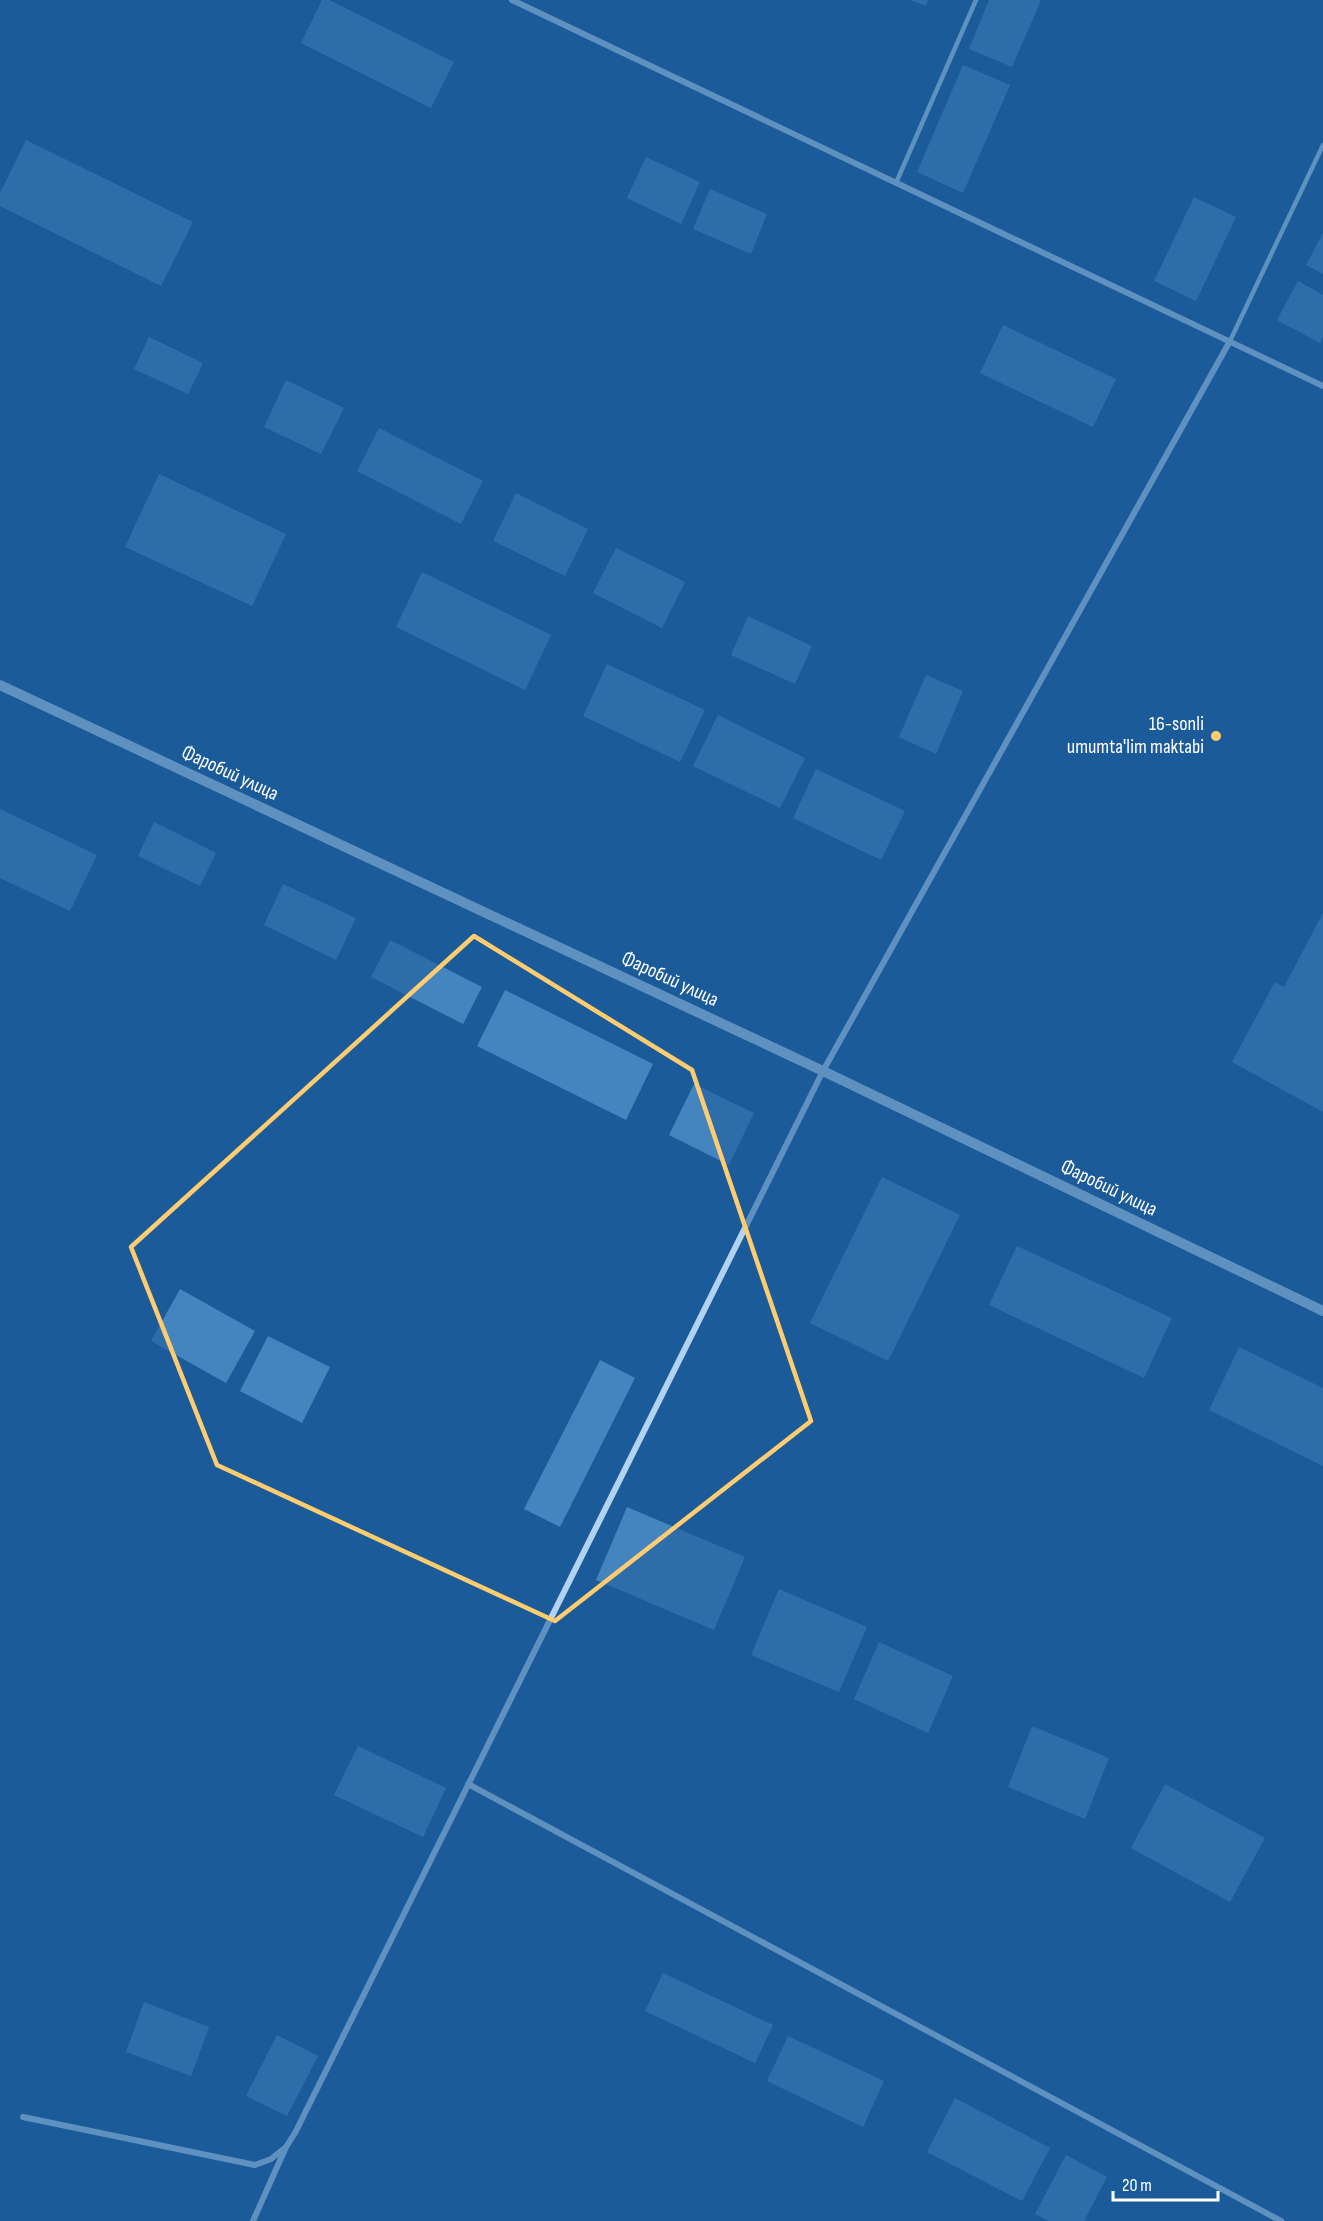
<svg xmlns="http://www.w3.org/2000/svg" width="1323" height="2221" viewBox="0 0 1323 2221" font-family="'Sofia Sans Condensed',sans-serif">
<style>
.building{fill:#4484bf}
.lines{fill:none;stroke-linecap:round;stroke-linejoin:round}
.service{stroke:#b1d2f0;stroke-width:4.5}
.minor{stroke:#b1d2f0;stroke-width:6}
.tertiary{stroke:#b1d2f0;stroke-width:10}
.marked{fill:none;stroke:#ffcc70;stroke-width:4.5;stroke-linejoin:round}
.poi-dot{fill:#ffcc70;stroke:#1b5b99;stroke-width:2}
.labels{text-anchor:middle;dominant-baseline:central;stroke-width:6;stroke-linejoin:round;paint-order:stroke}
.poi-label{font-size:20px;fill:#fff;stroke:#1b5b99;text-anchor:end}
.street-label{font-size:20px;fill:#fff;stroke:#1b5b99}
</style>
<rect width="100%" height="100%" fill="#1b5b99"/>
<path class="building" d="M322 0H329L454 62 431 108 301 43Z
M910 0H928L926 6Z
M989 0H1041L1012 67 969 49Z
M963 65 1010 85 963 193 917 172Z
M26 140 193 222 161 286 0 206V193Z
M646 157 700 182 681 224 627 198Z
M710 189 767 214 751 254 693 229Z
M1194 197 1236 217 1196 301 1154 281Z
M1323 233V274L1306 265Z
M1298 281 1323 295V337L1320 343 1277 320Z
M1003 325 1116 379 1093 427 980 373Z
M149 337 203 363 188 394 134 369Z
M286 380 344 408 321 454 264 427Z
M379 428 483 481 461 524 357 471Z
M159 474 286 534 252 606 125 547Z
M516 493 588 529 565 576 493 541Z
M616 548 685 582 662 628 593 593Z
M422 572 551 635 525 690 396 627Z
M748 616 812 646 795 684 731 655Z
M607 664 705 710 680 762 583 716Z
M926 675 963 691 936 754 899 737Z
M718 715 805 758 780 808 693 766Z
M816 769 905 811 881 860 793 818Z
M0 809 97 855 70 911 0 878Z
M154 822 216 853 200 886 138 856Z
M283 884 356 918 336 960 264 925Z
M1323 913V1112L1232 1062 1275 982 1284 987Z
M390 940 482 987 463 1024 371 977Z
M505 990 653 1064 626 1120 477 1046Z
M694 1084 754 1113 729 1165 669 1135Z
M882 1177 960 1215 888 1361 810 1323Z
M1017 1246 1172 1318 1144 1378 989 1305Z
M180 1289 255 1331 226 1383 151 1341Z
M268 1336 330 1367 302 1423 240 1391Z
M1239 1347 1323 1388V1466L1209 1410Z
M600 1360 635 1378 560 1527 524 1509Z
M627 1507 745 1557 714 1630 596 1580Z
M779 1589 867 1627 839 1692 751 1655Z
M879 1642 953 1676 928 1733 854 1699Z
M1032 1726 1109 1758 1085 1819 1008 1787Z
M358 1746 446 1788 423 1837 334 1795Z
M1165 1784 1265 1838 1230 1902 1131 1848Z
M663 1973 773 2025 755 2063 645 2011Z
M144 2002 209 2027 191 2076 126 2052Z
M277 2035 318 2056 287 2116 246 2096Z
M788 2036 884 2081 863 2127 767 2081Z
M955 2098 1050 2148 1022 2201 927 2152Z
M1066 2155 1107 2177 1084 2221H1049L1035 2214Z"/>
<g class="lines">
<path class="service" d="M896 183 976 0
M1230 341 1323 145"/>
<path class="minor" d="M512 0 1323 386
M468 1784 1281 2221
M23 2117 255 2165 271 2159 286 2147
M253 2221 286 2147 295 2133 823 1071 1230 341"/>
<path class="tertiary" d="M0 685 823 1071 1323 1311"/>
</g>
<path d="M0 0H1323V2221H0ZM474 936 692 1070 811 1421 555 1621 217 1465 131 1247Z" fill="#1b5b99" fill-opacity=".55" fill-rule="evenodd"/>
<path class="marked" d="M474 936 692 1070 811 1421 555 1621 217 1465 131 1247Z"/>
<circle class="poi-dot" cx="1216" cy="736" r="6"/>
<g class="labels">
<g class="poi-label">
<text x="1204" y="724">16-sonli<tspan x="1204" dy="23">umumta'lim maktabi</tspan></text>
</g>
<g class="street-label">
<text transform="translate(230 773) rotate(25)">Фаробий улица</text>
<text transform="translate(670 979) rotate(25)">Фаробий улица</text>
<text transform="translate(1109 1188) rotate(26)">Фаробий улица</text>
</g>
</g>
<path d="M1113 2191v9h105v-9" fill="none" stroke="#ffffff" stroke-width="3"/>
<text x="1122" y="2191" font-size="18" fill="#ffffff" stroke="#1b5b99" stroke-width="4.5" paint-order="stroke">20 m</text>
</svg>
